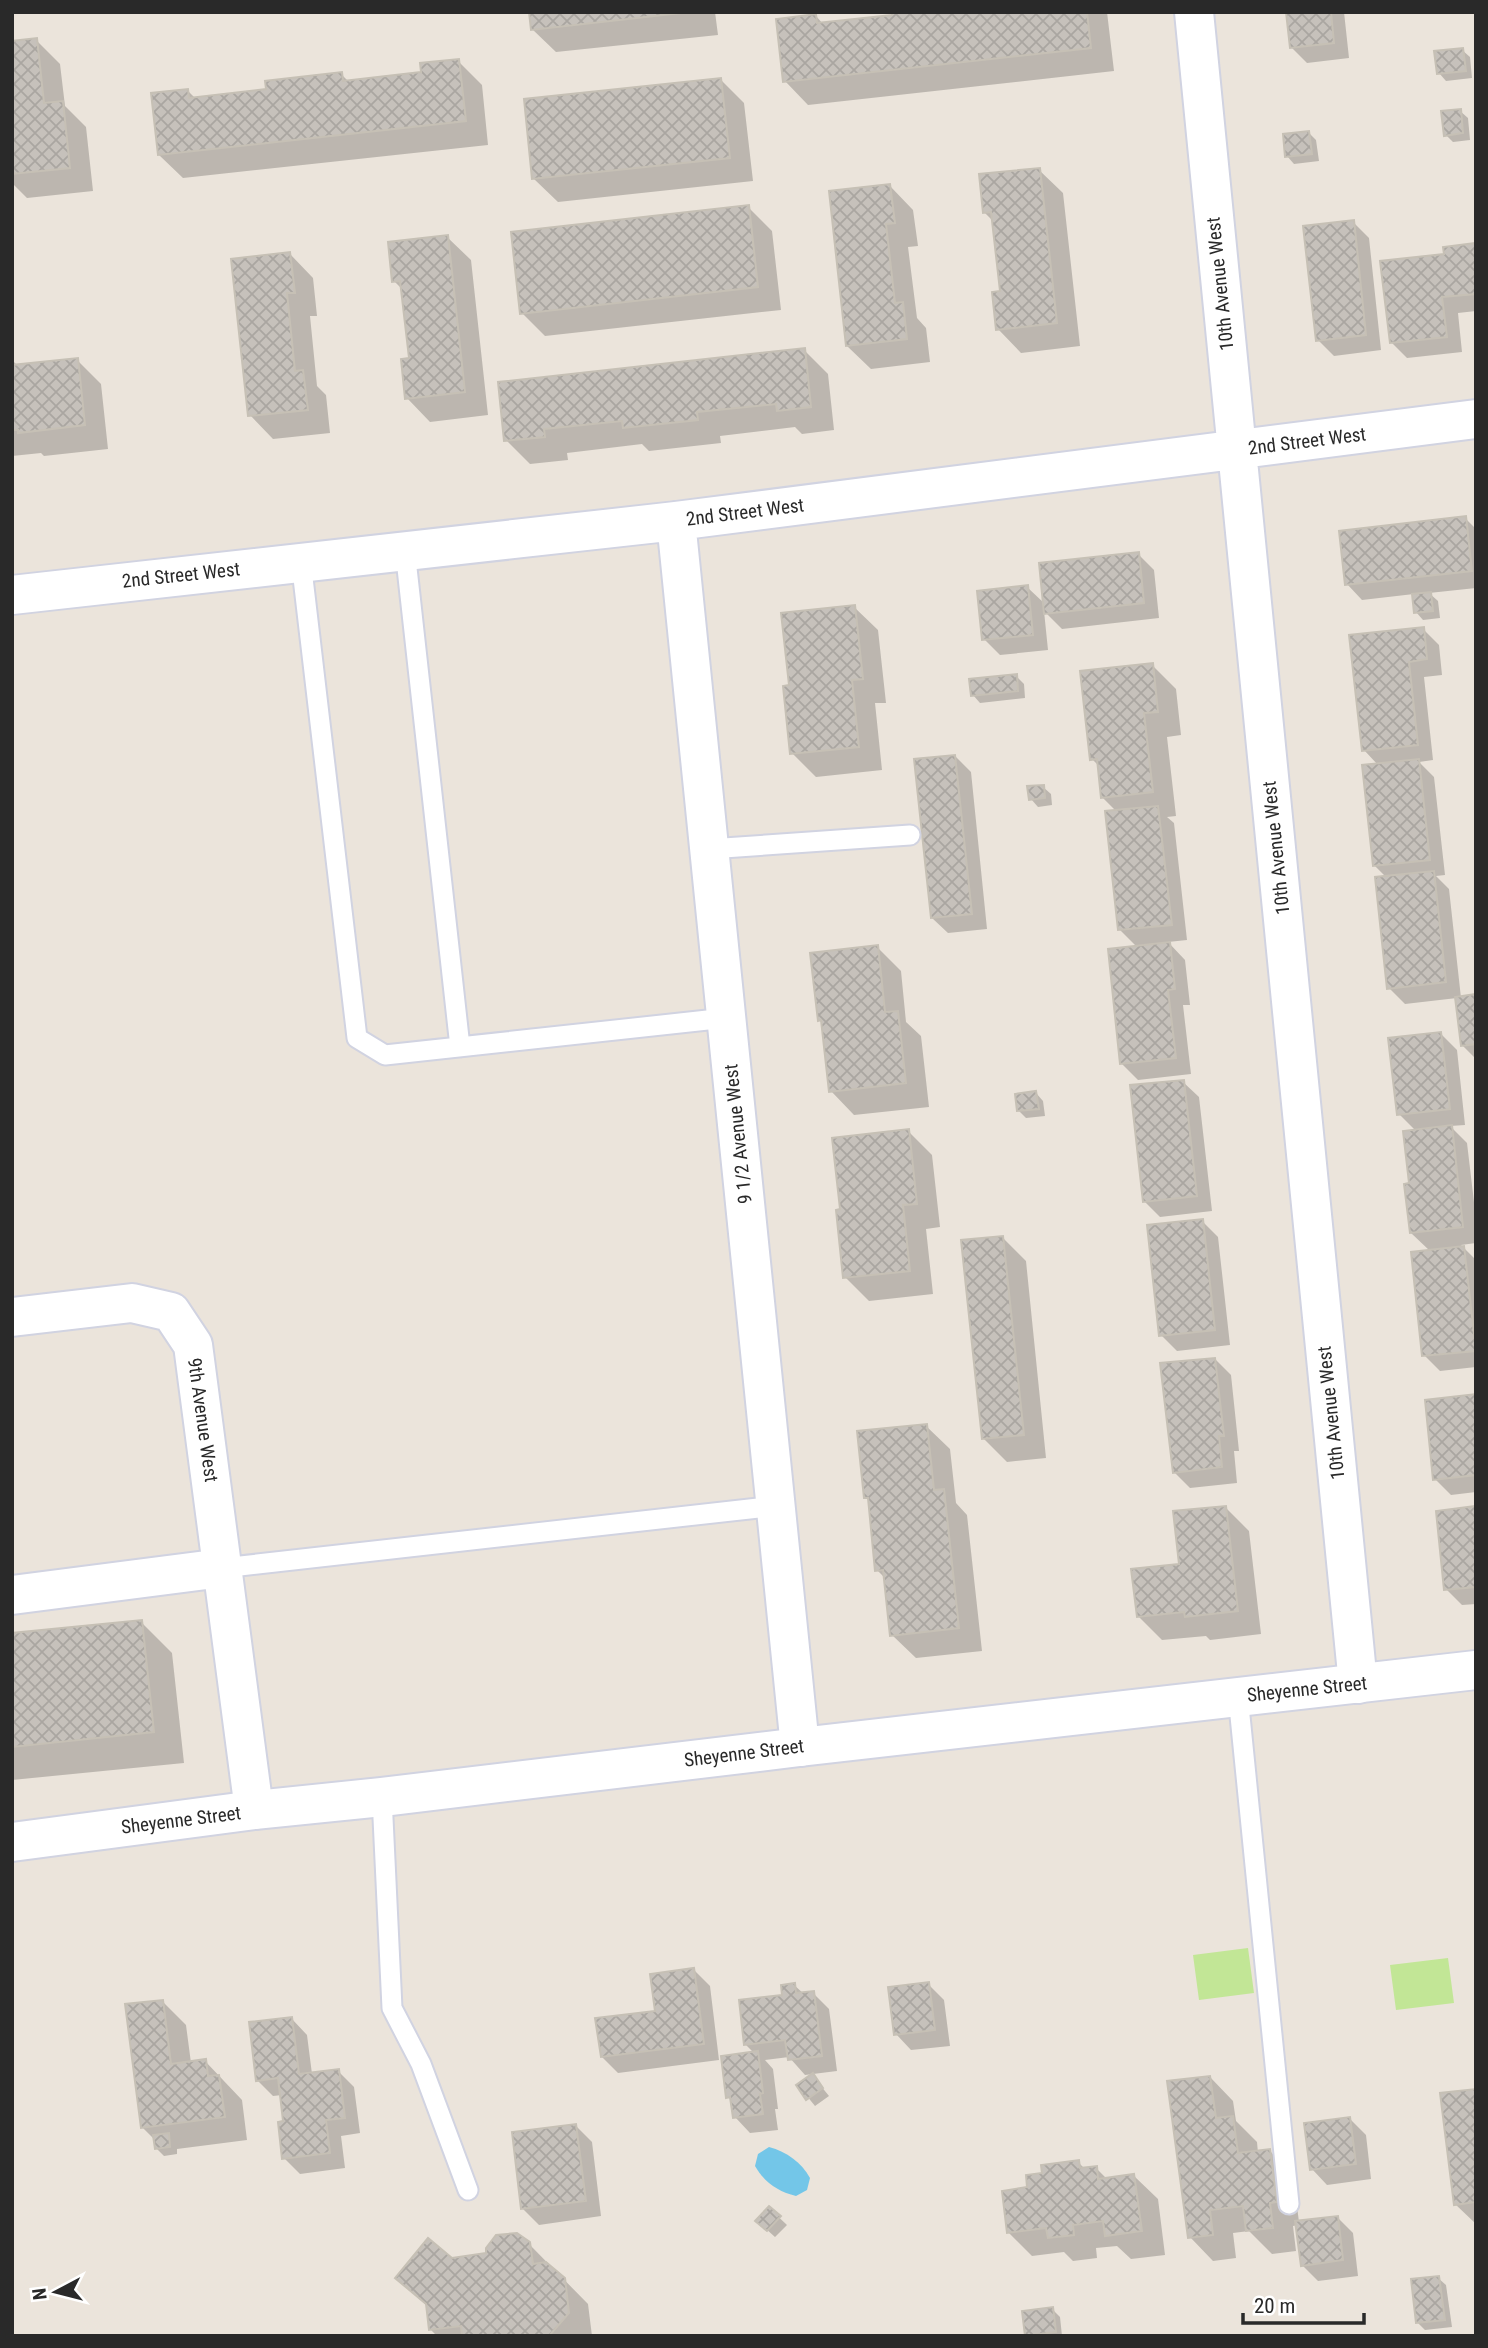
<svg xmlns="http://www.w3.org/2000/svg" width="1488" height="2348" viewBox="0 0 1488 2348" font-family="'Roboto Condensed',sans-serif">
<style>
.pitch{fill:#c2e696}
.water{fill:#73c6e8}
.shadow{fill:#0003}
.building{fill:url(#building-cross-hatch);stroke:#c6c0b5;stroke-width:2}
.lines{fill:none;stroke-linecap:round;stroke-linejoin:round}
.lane-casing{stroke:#d1d3e1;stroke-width:23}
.street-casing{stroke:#d1d3e1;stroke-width:42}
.secondary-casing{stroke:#d1d3e1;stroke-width:42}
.lane{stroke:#fff;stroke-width:19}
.street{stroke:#fff;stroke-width:38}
.secondary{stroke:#fff;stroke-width:38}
.labels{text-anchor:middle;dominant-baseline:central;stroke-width:6;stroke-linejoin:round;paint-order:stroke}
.street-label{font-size:19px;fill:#292929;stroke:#fff}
</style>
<defs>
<pattern id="building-cross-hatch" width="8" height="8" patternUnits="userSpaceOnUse" patternTransform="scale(1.75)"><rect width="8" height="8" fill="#c6c1bb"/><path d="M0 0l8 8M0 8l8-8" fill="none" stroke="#aaa6a1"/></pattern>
</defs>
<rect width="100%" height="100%" fill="#ebe4db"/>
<path class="pitch" d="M1248 1948 1254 1993 1199 2000 1193 1955Z
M1448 1958 1454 2003 1396 2010 1390 1965Z"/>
<path class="water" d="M769 2147C787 2152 801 2162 810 2178L807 2190 796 2196C778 2192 764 2182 755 2166L758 2154Z"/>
<path class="shadow" d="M531 12H715L718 35 556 52 532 29Z
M894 12H1107L1114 71 808 105 785 81 816 16 823 24 894 16Z
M1287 12H1344L1349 58 1307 63 1291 47Z
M36 40 60 64 65 106 86 127 93 191 27 198 12 183V43Z
M1462 50 1470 57 1472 78 1446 81 1439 73Z
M458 61 482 85 488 145 183 178 159 155 188 91 196 99 268 91 341 74 349 82 423 74Z
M720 79 744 103 753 181 558 202 534 179Z
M1460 111 1468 118 1470 140 1453 142 1446 135Z
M1309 133 1316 140 1319 161 1294 164 1287 156Z
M1039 170 1063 193 1080 346 1021 353 998 329 1002 293 994 222 985 213Z
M890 186 913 210 918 246 908 247 917 318 926 328 930 362 871 369 847 346Z
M748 207 772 231 781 310 545 336 522 313Z
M1353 222 1369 238 1381 350 1334 356 1318 340Z
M447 237 471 260 488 415 430 422 407 398 411 360 403 290 394 281Z
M1476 245V311L1458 313 1462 352 1407 358 1391 342 1446 256Z
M290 254 313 278 317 316H310L317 386 326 395 330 433 273 439 250 415Z
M804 350 828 374 834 430 802 434 795 427 720 436 721 443 649 451 642 444 567 453 568 460 530 464 506 440Z
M12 360 18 366 77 360 101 384 108 449 44 456 41 453 12 456Z
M1465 518 1476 529V588L1429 593 1438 601 1440 618 1423 620 1416 612 1414 594 1362 600 1347 584Z
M1138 554 1154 570 1159 618 1062 629 1044 611 1048 650 1000 655 984 639 1027 587 1045 604Z
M854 607 878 630 886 703H875L882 770 816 777 792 753 791 687Z
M1423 629 1439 645 1442 675 1424 677 1433 760 1419 762 1434 777 1445 875 1436 876 1449 889 1461 998 1476 996V1059L1462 1045 1457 998 1405 1004 1389 988 1387 878 1374 865 1378 765 1364 750Z
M1152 665 1176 689 1181 735 1167 737 1176 816 1167 817 1174 823 1187 940 1168 942 1185 960 1190 1005H1183L1191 1074 1138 1080 1122 1064 1137 947 1120 930 1117 812 1103 798 1100 767 1092 759Z
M1016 676 1024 684 1025 698 980 703 973 695Z
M955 756 971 772 987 929 948 933 932 918Z
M1043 787 1051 794 1052 805 1038 807 1031 799Z
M877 947 901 971 906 1022 921 1036 929 1107 854 1115 831 1091 823 1024 819 1020Z
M1441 1034 1457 1050 1465 1125 1450 1126 1467 1143 1476 1219V1243L1461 1245 1476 1260V1367L1440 1371 1424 1355 1430 1251 1411 1233V1185L1416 1131 1399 1114Z
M1183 1082 1199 1097 1212 1211 1160 1217 1144 1201Z
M1036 1093 1043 1101 1045 1116 1026 1118 1018 1110Z
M908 1131 932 1155 940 1227 926 1229 933 1294 869 1301 845 1277 842 1211Z
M1202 1221 1218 1237 1230 1345 1177 1351 1161 1335Z
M1003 1238 1026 1261 1046 1458 1007 1462 983 1438Z
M1215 1359 1231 1375 1239 1451H1234L1237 1483 1190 1488 1174 1472Z
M1476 1396V1492L1451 1495 1435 1479Z
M926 1426 950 1449 956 1503 967 1515 982 1651 916 1658 892 1635 886 1579 877 1570 870 1501 866 1498Z
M1225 1507 1249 1531 1261 1634 1210 1640 1206 1636 1162 1640 1138 1616Z
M1476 1508V1604L1462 1605 1446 1589Z
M141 1622 172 1653 184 1763 12 1780V1635Z
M694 1970 710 1986 719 2060 618 2073 602 2057 657 2012Z
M928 1984 944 2000 950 2046 911 2050 896 2034Z
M794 1985 804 1994 813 1993 829 2009 837 2071 805 2075 789 2057 765 2060 773 2069 778 2109H775L778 2130 750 2133 735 2117 733 2101 728 2097 754 2053 746 2045Z
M163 2002 186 2025 191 2063 205 2061 242 2100 247 2140 177 2149V2154L164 2156 156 2148 155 2140 142 2127Z
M292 2019 307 2035 312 2074 338 2071 354 2087 360 2133 341 2136 345 2168 300 2174 284 2158 285 2123 282 2095 273 2096 257 2080Z
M812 2075 829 2096 815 2106 798 2085Z
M1210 2077 1233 2101 1236 2121 1257 2142 1258 2153 1270 2151 1293 2175 1299 2222 1337 2217 1353 2233 1358 2276 1318 2281 1302 2265 1298 2225 1293 2226 1296 2251 1272 2254 1249 2231 1233 2233 1236 2258 1213 2261 1190 2237Z
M1476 2091V2224L1455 2204Z
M1350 2119 1366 2135 1371 2179 1327 2185 1312 2169Z
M576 2126 592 2142 601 2216 539 2225 523 2209Z
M1078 2162 1085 2169 1096 2168 1107 2179 1134 2176 1158 2199 1165 2255 1131 2259 1117 2246 1096 2248 1097 2258 1073 2261 1064 2252 1032 2256 1008 2232 1029 2189 1044 2174Z
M769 2208 787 2225 775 2237 765 2228Z
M529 2244 588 2304 592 2336H437L431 2330 428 2307 398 2278 451 2259 488 2255Z
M1438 2278 1446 2285 1452 2327 1425 2330 1418 2323Z
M1052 2309 1060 2317 1062 2336H1028Z"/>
<path class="building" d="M529 12H690L531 30Z
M892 12H1087L1091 48 783 82 776 19 816 14 817 23 892 15Z
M1286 12H1331L1334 43 1290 48Z
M37 38 44 103 63 101 70 168 12 174V41Z
M1463 48 1466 71 1437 74 1434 51Z
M459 59 466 121 158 155 151 93 188 89 189 98 266 89 265 81 342 72 343 81 421 72 420 63Z
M721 78 730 158 532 179 524 99Z
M1461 109 1463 133 1444 136 1441 111Z
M1309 131 1312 154 1285 157 1283 134Z
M1040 168 1057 323 996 330 992 292 1000 291 991 212 983 213 979 174Z
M890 184 895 223 886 224 895 303 903 302 907 339 846 346 829 191Z
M749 205 758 287 520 314 511 232Z
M1354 220 1366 335 1316 341 1303 226Z
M448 235 465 392 405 399 401 359 409 358 400 281 392 282 388 242Z
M1476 243V294L1442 297 1447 337 1390 343 1380 261 1444 254 1443 247Z
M290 252 295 293H287L295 371 303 370 308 410 248 416 231 259Z
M805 348 811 407 777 411 776 404 697 412 698 420 623 428 622 421 544 429 545 437 504 441 498 382Z
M78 358 85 425 18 433V430H12V365Z
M1466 516 1472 571 1345 585 1339 531Z
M1139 552 1144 603 1044 614 1039 563Z
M1028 585 1033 635 982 640 977 591Z
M1431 592 1433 611 1414 613 1412 594Z
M855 605 863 679 852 680 859 747 790 754 783 686 789 685 781 613Z
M1424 627 1427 659 1409 662 1418 745 1362 751 1349 635Z
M1153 663 1158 712 1144 713 1153 792 1101 798 1097 759 1090 760 1080 671Z
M1017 674 1018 691 971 696 969 679Z
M955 755 972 914 931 918 914 759Z
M1419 759 1430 860 1373 866 1362 765Z
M1044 785 1045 798 1029 800 1027 786Z
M1158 806 1172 925 1118 930 1105 811Z
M1434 871 1446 982 1387 989 1375 877Z
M1170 942 1175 989 1168 990 1176 1058 1120 1064 1108 949Z
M878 945 885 1012 898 1011 906 1083 829 1092 821 1020 818 1021 810 953Z
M1476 994V1044L1461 1046 1455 997Z
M1441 1032 1450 1109 1397 1115 1388 1038Z
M1184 1080 1197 1196 1143 1202 1130 1085Z
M1036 1091 1039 1109 1017 1111 1015 1094Z
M1452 1125 1463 1227 1410 1233 1404 1184 1409 1183 1403 1131Z
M909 1129 917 1204 903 1205 910 1271 843 1278 836 1210 840 1209 832 1138Z
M1203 1219 1215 1330 1159 1336 1147 1225Z
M1003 1236 1024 1435 982 1439 961 1240Z
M1464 1246 1476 1351 1422 1356 1411 1252Z
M1215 1358 1224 1436H1219L1222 1467 1173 1473 1160 1363Z
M1476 1394V1475L1433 1480 1425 1400Z
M927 1424 934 1490 944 1489 959 1628 890 1636 883 1570 875 1571 868 1498H864L857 1431Z
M1226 1506 1238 1611 1185 1617 1184 1612 1137 1617 1131 1569 1179 1564 1173 1511Z
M1476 1506V1587L1444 1590 1436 1511Z
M142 1620 154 1732 12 1747V1633Z
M694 1968 704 2044 601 2057 595 2018 655 2011 650 1974Z
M929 1982 935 2030 894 2035 888 1987Z
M795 1983 796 1993 814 1991 822 2056 788 2060 785 2040 744 2045 739 2000 782 1995 781 1985Z
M163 2000 171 2064 206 2059 208 2076 219 2075 225 2117 141 2128 125 2004Z
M292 2017 299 2074 339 2069 345 2118 326 2120 330 2153 282 2159 278 2122 283 2121 278 2078 256 2081 249 2022Z
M758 2051 763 2093 760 2094 763 2114 733 2118 730 2097 726 2098 721 2056Z
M813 2073 823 2088 806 2100 796 2085Z
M1210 2076 1216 2118 1233 2116 1238 2153 1270 2149 1277 2202 1270 2203 1273 2228 1246 2231 1243 2206 1210 2210 1213 2235 1188 2238 1167 2081Z
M1476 2089V2202L1454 2205 1440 2093Z
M1350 2117 1356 2164 1310 2170 1304 2123Z
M576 2124 586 2201 521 2209 512 2132Z
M169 2133 170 2147 155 2149 153 2135Z
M1079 2160 1080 2168 1097 2166 1098 2179 1134 2174 1142 2231 1105 2236 1103 2221 1073 2225 1074 2235 1048 2238 1046 2228 1007 2233 1002 2191 1027 2187 1026 2175 1042 2173 1041 2165Z
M769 2206 781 2216 767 2231 755 2221Z
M1338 2216 1343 2260 1301 2266 1295 2221Z
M517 2233 530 2242 533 2264 546 2262 565 2278 569 2313 549 2336H462L461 2326 429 2330 426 2304 395 2278 428 2238 452 2258 486 2253V2248L496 2235Z
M1439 2276 1445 2320 1416 2323 1411 2279Z
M1053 2307 1056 2332 1025 2336 1022 2311Z"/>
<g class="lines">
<defs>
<path id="lane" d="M405 550 460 1047
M301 561 357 1038 385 1055 726 1018
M709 849 910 835
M222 1568 776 1506
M1238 1696 1289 2204
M382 1797 392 2008 421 2064 468 2190"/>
<path id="street" d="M1194 12 1358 1684
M676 521 800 1747
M12 595 676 521 1476 419
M12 1317 132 1303 171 1312 193 1345 254 1810
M12 1595 222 1568"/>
<path id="secondary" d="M12 1842 254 1810 382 1797 800 1747 1476 1670"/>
</defs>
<use href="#lane" class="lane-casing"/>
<use href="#street" class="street-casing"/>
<use href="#secondary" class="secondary-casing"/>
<use href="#lane" class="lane"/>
<use href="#street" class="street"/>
<use href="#secondary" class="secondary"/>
</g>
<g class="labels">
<g class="street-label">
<text transform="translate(1220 284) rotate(-96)">10th Avenue West</text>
<text transform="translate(1307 441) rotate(-7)">2nd Street West</text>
<text transform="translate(745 512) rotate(-7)">2nd Street West</text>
<text transform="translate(181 575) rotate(-6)">2nd Street West</text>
<text transform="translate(1276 848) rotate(-96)">10th Avenue West</text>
<text transform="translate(738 1134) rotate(-96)">9 1/2 Avenue West</text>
<text transform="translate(1331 1413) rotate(-96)">10th Avenue West</text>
<text transform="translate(203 1420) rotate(82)">9th Avenue West</text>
<text transform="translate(1307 1689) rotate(-6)">Sheyenne Street</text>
<text transform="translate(744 1753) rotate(-7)">Sheyenne Street</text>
<text transform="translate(181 1820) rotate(-7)">Sheyenne Street</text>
</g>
</g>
<rect width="1488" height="2348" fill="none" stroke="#292929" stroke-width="28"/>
<g transform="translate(56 2292) rotate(263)" stroke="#ffffff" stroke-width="5" paint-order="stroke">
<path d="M0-5L12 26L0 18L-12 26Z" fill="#292929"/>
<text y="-10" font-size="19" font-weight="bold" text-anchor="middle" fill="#292929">N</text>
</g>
<path d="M1243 2313v10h121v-10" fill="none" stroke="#292929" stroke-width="3.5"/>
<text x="1254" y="2313" font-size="21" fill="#292929" stroke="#ffffff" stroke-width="5" paint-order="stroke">20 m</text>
</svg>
